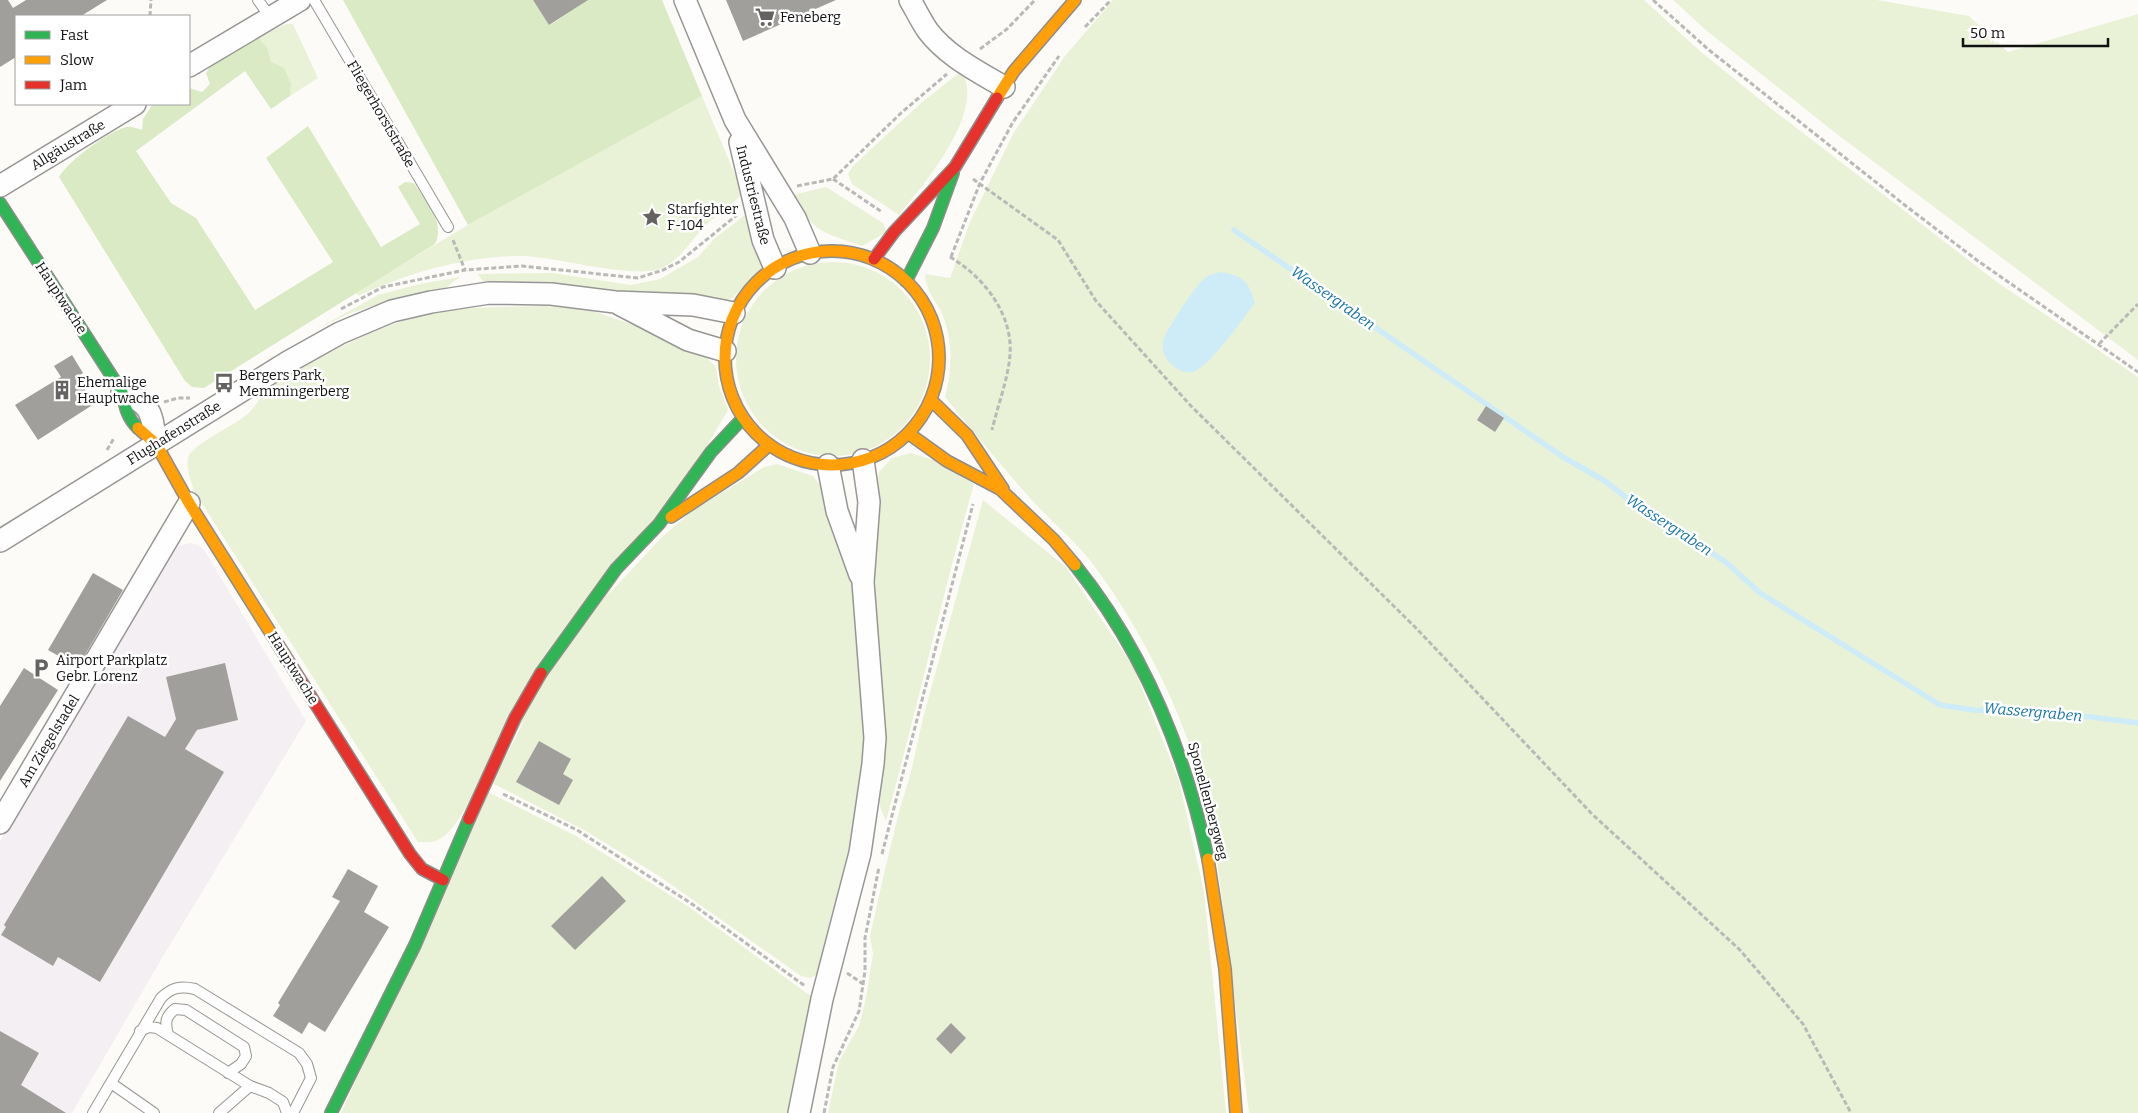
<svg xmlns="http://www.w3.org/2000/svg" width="2138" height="1113" viewBox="0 0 2138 1113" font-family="Bitter,serif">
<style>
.industrial{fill:#f4eff3}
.green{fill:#e9f2d7}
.forest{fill:#daeac4}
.water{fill:#cdecf8}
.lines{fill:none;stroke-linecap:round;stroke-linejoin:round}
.stream{stroke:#cdecf8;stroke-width:5.5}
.building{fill:#a19f9c}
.lane-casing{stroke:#979695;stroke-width:12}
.street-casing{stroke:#979695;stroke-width:24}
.fast-casing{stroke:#8e8d8b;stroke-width:14}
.slow-casing{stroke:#8e8d8b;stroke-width:14}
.jam-casing{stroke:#8e8d8b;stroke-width:14}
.path{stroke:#b9b9b8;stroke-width:3;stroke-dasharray:5 2.5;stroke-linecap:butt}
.lane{stroke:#fffefe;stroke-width:10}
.street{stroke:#fffefe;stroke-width:21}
.fast{stroke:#30b455;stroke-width:11}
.slow{stroke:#ff9f0a;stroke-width:11}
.jam{stroke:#e5322d;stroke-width:11}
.labels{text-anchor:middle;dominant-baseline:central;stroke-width:5;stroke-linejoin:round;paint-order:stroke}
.poi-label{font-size:14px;fill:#111;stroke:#fff;text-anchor:start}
.street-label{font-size:14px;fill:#111;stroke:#fff}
.water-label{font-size:15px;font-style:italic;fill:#1673a7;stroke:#fff}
</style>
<rect width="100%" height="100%" fill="#fdfbf7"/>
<path class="industrial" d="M190 543 198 545 205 551 306 721 162 958 72 1113H0V841L171 553 179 546Z"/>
<path class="green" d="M1113 0H1644L1701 52 1773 110 1997 282 2138 377V1113H1249L1211 813C1187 723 1150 642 1095 567 1077 542 1051 522 1030 498 1001 466 973 431 945 397 952 372 953 341 943 316 937 300 926 293 925 274L950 278 970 222 1013 134 1065 56Z
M1673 0H1877L1969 16 2008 52 2138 14V360L1838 135 1707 31Z
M286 24H293L318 78 290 96 291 84 271 62 268 49 258 37Z
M959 73 963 74C984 114 924 184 899 215L852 184 848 174 853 166 921 103Z
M702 96 743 194C732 204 719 213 708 223 692 238 683 258 662 268 636 280 557 257 523 256 465 256 411 272 358 296L356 292 468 225Z
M826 187 883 223 887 232 862 246C823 232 814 234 793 195Z
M750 211 764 267 731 299 718 302 573 286 484 282 477 274 553 273 631 285 660 279 698 257 714 239Z
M736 359a97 97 0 1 1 194 0a97 97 0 1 1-194 0Z
M460 277 444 289 376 305 348 314 315 330 378 295 420 284Z
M544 306 590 310 669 337 707 358 716 367 719 386 728 410 710 441 456 823C445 838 437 844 418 842L194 491C191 481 186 468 188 458 191 445 233 426 245 416 256 408 259 396 270 388 312 359 392 318 442 311 475 307 510 307 544 306Z
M911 453 934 460 974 484C942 596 917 709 886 821L881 810 876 785 878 673 873 502 879 472 892 458Z
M777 464 813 476 822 488 830 505 843 543 859 615 867 734 853 847 818 974 810 978 801 976 659 876 584 830 492 783 543 684 607 596 662 537 691 512 764 467Z
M983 500 1066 567 1133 666 1179 781 1204 892 1226 1113H828L839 1061 859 1026 866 998 873 954 870 936 883 878 899 812 911 772 923 718Z
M488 792 576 836 689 907 812 997 801 1042 790 1113H341Z"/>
<path class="forest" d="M343 0H533L550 25 581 4 579 0H662L702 96 468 225Z
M258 37 268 49 271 62 284 68 291 84 290 96 271 109 245 71 136 151 171 203 196 218 255 310 333 262 266 158 308 126 381 247 420 224 398 187 405 182 414 183C425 201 446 222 435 244L204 388 192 387 185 381 59 177C66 163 111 129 127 127 131 126 138 129 142 130L143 119 153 104H189V88L202 92 210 84 206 73 217 56Z"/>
<path class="water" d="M1219 272C1242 275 1249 281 1255 303 1241 321 1216 358 1197 370 1182 380 1159 358 1163 342 1165 331 1196 285 1205 278 1208 275 1214 274 1219 272Z"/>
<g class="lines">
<path class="stream" d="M1234 230 1563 457 1605 481 1651 517 1682 533 1727 563 1760 593 1940 705 1974 710 2052 712 2138 723"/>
</g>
<path class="building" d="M0 0H8L13 8 26 0H107L81 16H16V57L0 67Z
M533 0H588L549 25Z
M726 0H836L743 41Z
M72 355 83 373 77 377 94 404 38 440 15 405 61 377 54 366Z
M1486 406 1504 418 1495 432 1477 420Z
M93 573 123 590 78 667 48 650Z
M225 663 238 720 197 730 185 749 224 772 100 982 58 957 53 966 1 935 6 927 4 925 128 716 165 737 176 719 166 677Z
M24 668 58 690 0 781V706Z
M539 741 571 759 563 774 573 780 559 805 516 782Z
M348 869 378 886 364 912 389 927 325 1032 309 1022 302 1034 273 1016 280 1005 278 1003 340 901 332 897Z
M602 876 626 901 575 950 551 926Z
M951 1023 966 1038 951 1054 936 1039Z
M0 1031 39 1053 21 1085 66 1113H0Z"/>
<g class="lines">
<defs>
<path id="lane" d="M258 0 270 17
M314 0 448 227
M140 1031 149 1027 157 1028 250 1086 269 1093 283 1102 287 1113
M168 1035C165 1022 165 1017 175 1009L186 1010 244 1047 246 1056 241 1064 228 1073
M111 1083 154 1113
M93 1113 161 998C172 987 180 986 195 989L299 1053 307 1064 311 1078 293 1113
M219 1113 250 1086"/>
<path id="street" d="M685 0 735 120 795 218 810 253
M910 0C916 10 921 21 928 31 947 56 977 71 1004 87
M189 66 300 0
M740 142 763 240 775 268
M0 186 135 104
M619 304 688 340 725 351
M122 392C154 406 151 413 156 444
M828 465 837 511 860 575
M0 541 288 362 340 333 392 311 431 302 489 293 551 294 615 302 693 305 734 313
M0 823 189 503
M799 1113 822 999 860 853 873 764 875 738 863 582 869 502 863 460"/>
<path id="fast" d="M0 203 122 392C125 406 127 418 138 428
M906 281 933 228 953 173
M1075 565C1144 651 1185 752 1208 859
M541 673 616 569 659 524 711 452 743 418
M331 1113 415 945 469 819"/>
<path id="slow" d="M997 98 1014 71 1075 0
M725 358a107 107 0 1 1 214 0a107 107 0 1 1-214 0Z
M931 400 967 435 1003 489
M138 428 156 444 189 503 284 654
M908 433 947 461 1000 489 1054 540 1075 565
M671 517 738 473 769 445
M1208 859 1225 969 1236 1113"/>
<path id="jam" d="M874 259 894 232 955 167 997 98
M284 654 410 854 422 869 443 880
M469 819 515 718 541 673"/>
</defs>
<use href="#lane" class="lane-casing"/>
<use href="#street" class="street-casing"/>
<use href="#fast" class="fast-casing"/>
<use href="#slow" class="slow-casing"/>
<use href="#jam" class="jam-casing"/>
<path class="path" d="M1653 0 1709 50 1906 206 1978 261 2138 372
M150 16 151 0
M1085 27 1111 0
M980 49 1007 29 1035 0
M833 179 882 212
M973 179 1058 240 1096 301 1191 406 1416 628 1592 814 1740 950 1803 1024 1851 1113
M797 186 833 179 901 113 947 74
M453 240 465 270
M950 257C983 276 1013 314 1010 354 1009 376 997 408 992 430
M951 257 980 183 1013 122 1059 56
M341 309 383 287 465 270 522 266 638 278 663 270 679 262 737 215
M2099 344 2138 304
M164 402 178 398H190
M107 450 114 438
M503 794 577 830 692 904 805 986
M882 854 973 504
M847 973 863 984
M824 1113 833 1067 859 1011 865 971V938L879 867"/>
<use href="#lane" class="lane"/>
<use href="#street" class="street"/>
<use href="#fast" class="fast"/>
<use href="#slow" class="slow"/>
<use href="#jam" class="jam"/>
</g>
<defs>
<symbol id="supermarket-bare" viewBox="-9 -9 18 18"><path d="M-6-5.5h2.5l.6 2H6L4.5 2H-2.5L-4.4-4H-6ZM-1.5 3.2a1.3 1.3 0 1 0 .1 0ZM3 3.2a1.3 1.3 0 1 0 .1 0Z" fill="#646362" stroke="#fff" stroke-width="2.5" paint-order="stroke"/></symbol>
<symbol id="sight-bare" viewBox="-9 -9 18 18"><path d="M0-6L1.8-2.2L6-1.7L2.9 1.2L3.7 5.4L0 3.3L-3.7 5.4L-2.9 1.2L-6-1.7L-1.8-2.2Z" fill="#646362" stroke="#fff" stroke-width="2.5" paint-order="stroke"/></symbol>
<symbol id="bus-bare" viewBox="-9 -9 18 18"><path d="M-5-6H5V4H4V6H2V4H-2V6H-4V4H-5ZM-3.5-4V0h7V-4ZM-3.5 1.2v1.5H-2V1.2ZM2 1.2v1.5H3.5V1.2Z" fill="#646362" stroke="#fff" stroke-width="2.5" paint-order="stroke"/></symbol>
<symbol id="building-bare" viewBox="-9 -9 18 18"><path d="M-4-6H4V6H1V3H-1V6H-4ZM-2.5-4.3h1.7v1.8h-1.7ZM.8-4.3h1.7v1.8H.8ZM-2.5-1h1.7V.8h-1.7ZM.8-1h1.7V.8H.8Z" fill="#646362" stroke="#fff" stroke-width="2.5" paint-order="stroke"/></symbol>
<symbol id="parking-bare" viewBox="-9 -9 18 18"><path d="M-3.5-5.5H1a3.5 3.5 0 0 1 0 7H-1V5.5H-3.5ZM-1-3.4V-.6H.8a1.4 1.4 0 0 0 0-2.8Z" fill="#646362" stroke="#fff" stroke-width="2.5" paint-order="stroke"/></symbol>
</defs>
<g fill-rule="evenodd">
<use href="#supermarket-bare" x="751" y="3" width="28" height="28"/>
<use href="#sight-bare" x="638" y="203" width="28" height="28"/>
<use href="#bus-bare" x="210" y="369" width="28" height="28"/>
<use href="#building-bare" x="48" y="376" width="28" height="28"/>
<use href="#parking-bare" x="27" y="654" width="28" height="28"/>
</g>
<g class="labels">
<g class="poi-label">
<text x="780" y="17">Feneberg</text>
<text x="667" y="209">Starfighter<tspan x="667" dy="16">F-104</tspan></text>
<text x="239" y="375">Bergers Park,<tspan x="239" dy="16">Memmingerberg</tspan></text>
<text x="77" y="382">Ehemalige<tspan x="77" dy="16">Hauptwache</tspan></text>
<text x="56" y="660">Airport Parkplatz<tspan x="56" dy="16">Gebr. Lorenz</tspan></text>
</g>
<g class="street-label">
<text transform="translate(381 114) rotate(60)">Fliegerhorststraße</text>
<text transform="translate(68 145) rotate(-31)">Allgäustraße</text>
<text transform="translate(753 195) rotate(76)">Industriestraße</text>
<text transform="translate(61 298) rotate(57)">Hauptwache</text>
<text transform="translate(174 433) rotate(-32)">Flughafenstraße</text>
<text transform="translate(293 668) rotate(58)">Hauptwache</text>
<text transform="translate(49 741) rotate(-59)">Am Ziegelstadel</text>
<text transform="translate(1208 801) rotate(75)">Sponellenbergweg</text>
</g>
<g class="water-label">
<text transform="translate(1333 298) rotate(35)">Wassergraben</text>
<text transform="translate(1669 525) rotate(33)">Wassergraben</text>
<text transform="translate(2033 712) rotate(5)">Wassergraben</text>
</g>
</g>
<rect x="15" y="15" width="175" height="90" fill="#ffffff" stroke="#a0a0a0"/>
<rect x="25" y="31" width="25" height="8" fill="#30b455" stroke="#a0a0a0"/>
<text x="60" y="40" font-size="15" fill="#111111">Fast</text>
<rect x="25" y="56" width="25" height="8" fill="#ff9f0a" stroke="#a0a0a0"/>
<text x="60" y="65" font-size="15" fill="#111111">Slow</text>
<rect x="25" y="81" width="25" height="8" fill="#e5322d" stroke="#a0a0a0"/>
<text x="60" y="90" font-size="15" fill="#111111">Jam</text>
<path d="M1963 38v8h145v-8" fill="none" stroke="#111111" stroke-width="2.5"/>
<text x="1970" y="38" font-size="15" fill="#111111" stroke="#ffffff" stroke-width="4" paint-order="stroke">50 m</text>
</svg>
